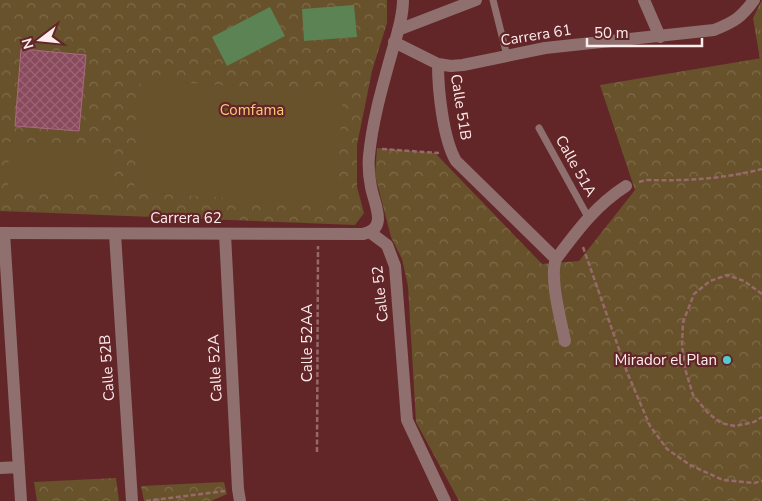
<svg xmlns="http://www.w3.org/2000/svg" width="762" height="501" viewBox="0 0 762 501" font-family="'Nunito Sans',sans-serif">
<style>
.grass{fill:url(#grass-tufts)}
.park{fill:url(#park-crowns)}
.pitch{fill:#68522b}
.water{fill:#5b8354}
.building{fill:url(#building-cross-hatch);stroke:#ab697c}
.lines{fill:none;stroke-linecap:round;stroke-linejoin:round}
.path{stroke:#97696a;stroke-width:2.5;stroke-dasharray:5 2.5;stroke-linecap:butt}
.service{stroke:#8f706f;stroke-width:7}
.minor{stroke:#8f706f;stroke-width:12}
.tertiary{stroke:#8f706f;stroke-width:12}
.poi-dot{fill:#51ccd3;stroke:#632628;stroke-width:2}
.labels{text-anchor:middle;dominant-baseline:central;stroke-width:4.5;stroke-linejoin:round;paint-order:stroke}
.street-label{font-size:15px;fill:#fdecec;stroke:#632628}
.park-label{font-size:15px;fill:#f8ca77;stroke:#632628}
.poi-label{font-size:15px;fill:#fdecec;stroke:#632628;text-anchor:end}
</style>
<defs>
<pattern id="grass-tufts" width="24" height="20" patternUnits="userSpaceOnUse" patternTransform="scale(1.25)"><rect width="24" height="20" fill="#68522b"/><path d="M3 7l-1-3M5 7V3M7 7l1-3M15 17l-1-3M17 17v-4M19 17l1-3" fill="none" stroke="#7e6b4a"/></pattern>
<pattern id="park-crowns" width="20" height="18" patternUnits="userSpaceOnUse" patternTransform="scale(1.25)"><rect width="20" height="18" fill="#68522b"/><path d="M2 6a3 3 0 1 1 6 0M12 15a3 3 0 1 1 6 0" fill="none" stroke="#7e6b4a"/></pattern>
<pattern id="building-cross-hatch" width="8" height="8" patternUnits="userSpaceOnUse" patternTransform="scale(1.25)"><rect width="8" height="8" fill="#8a4a5e"/><path d="M0 0l8 8M0 8l8-8" fill="none" stroke="#9b6475"/></pattern>
</defs>
<rect width="100%" height="100%" fill="#632628"/>
<path class="grass" d="M762 0V58L760 59 753 18Z"/>
<path class="park" d="M0 0H387V23L372 71 357 145V187L364 213 355 225 0 211Z
M762 58V501H459L416 422 408 286 402 259 391 237 375 175 377 148 435 153 542 264 579 261 635 190 600 85Z
M116 478 119 501H37L34 482Z
M224 482 227 494 211 501H144L141 486Z"/>
<path class="pitch" d="M141 80 343 93 336 205 134 192Z
M9 142 114 145 113 195 8 193Z"/>
<path class="water" d="M354 5 357 37 304 41 302 9Z
M270 7 285 36 227 66 212 37Z"/>
<path class="building" d="M21 49 86 55 79 131 15 126Z"/>
<g class="lines">
<path class="path" d="M382 149 439 153
M639 182 646 180C687 181 722 179 762 169
M583 247 627 372 650 426 667 449 690 465 723 480 754 483 762 481
M762 294 744 281 727 275 710 281 694 294 683 322 682 346 686 372 693 395 708 413 721 423 735 426 754 422 762 417
M317 452 318 246
M146 501 225 491"/>
<path class="service" d="M493 0 507 56
M539 128 588 217"/>
<path class="minor" d="M644 0 660 37
M394 42 438 64 451 66 463 65 545 48 714 30C734 22 741 18 754 0
M438 64C438 90 443 139 456 161L556 259
M4 233 21 501
M371 233 387 245 395 266 407 420 445 501
M115 234 132 501
M225 234 238 489 240 501
M565 341C561 321 549 277 556 259 577 231 596 205 626 186
M0 468 19 467"/>
<path class="tertiary" d="M398 30 476 0
M0 233 363 234C389 229 374 204 371 187 369 177 368 167 369 156 372 124 381 91 390 59 395 40 403 20 403 0"/>
</g>
<circle class="poi-dot" cx="727" cy="360" r="5"/>
<g class="labels">
<g class="street-label">
<text transform="translate(536 35) rotate(-9)">Carrera 61</text>
<text transform="translate(461 107) rotate(81)">Calle 51B</text>
<text transform="translate(576 166) rotate(61)">Calle 51A</text>
<text x="186" y="218">Carrera 62</text>
<text transform="translate(380 294) rotate(-96)">Calle 52</text>
<text transform="translate(307 343) rotate(-90)">Calle 52AA</text>
<text transform="translate(107 368) rotate(-94)">Calle 52B</text>
<text transform="translate(215 368) rotate(-93)">Calle 52A</text>
</g>
<g class="park-label">
<text x="252" y="110">Comfama</text>
</g>
<g class="poi-label">
<text x="717" y="360">Mirador el Plan</text>
</g>
</g>
<g transform="translate(40 40) rotate(254)" stroke="#632628" stroke-width="4" paint-order="stroke">
<path d="M0-4L9 19L0 12L-9 19Z" fill="#fdecec"/>
<text y="-8" font-size="14" font-weight="bold" text-anchor="middle" fill="#fdecec">N</text>
</g>
<path d="M587 38v8h115v-8" fill="none" stroke="#fdecec" stroke-width="2.5"/>
<text x="594" y="38" font-size="15" fill="#fdecec" stroke="#632628" stroke-width="4" paint-order="stroke">50 m</text>
</svg>
